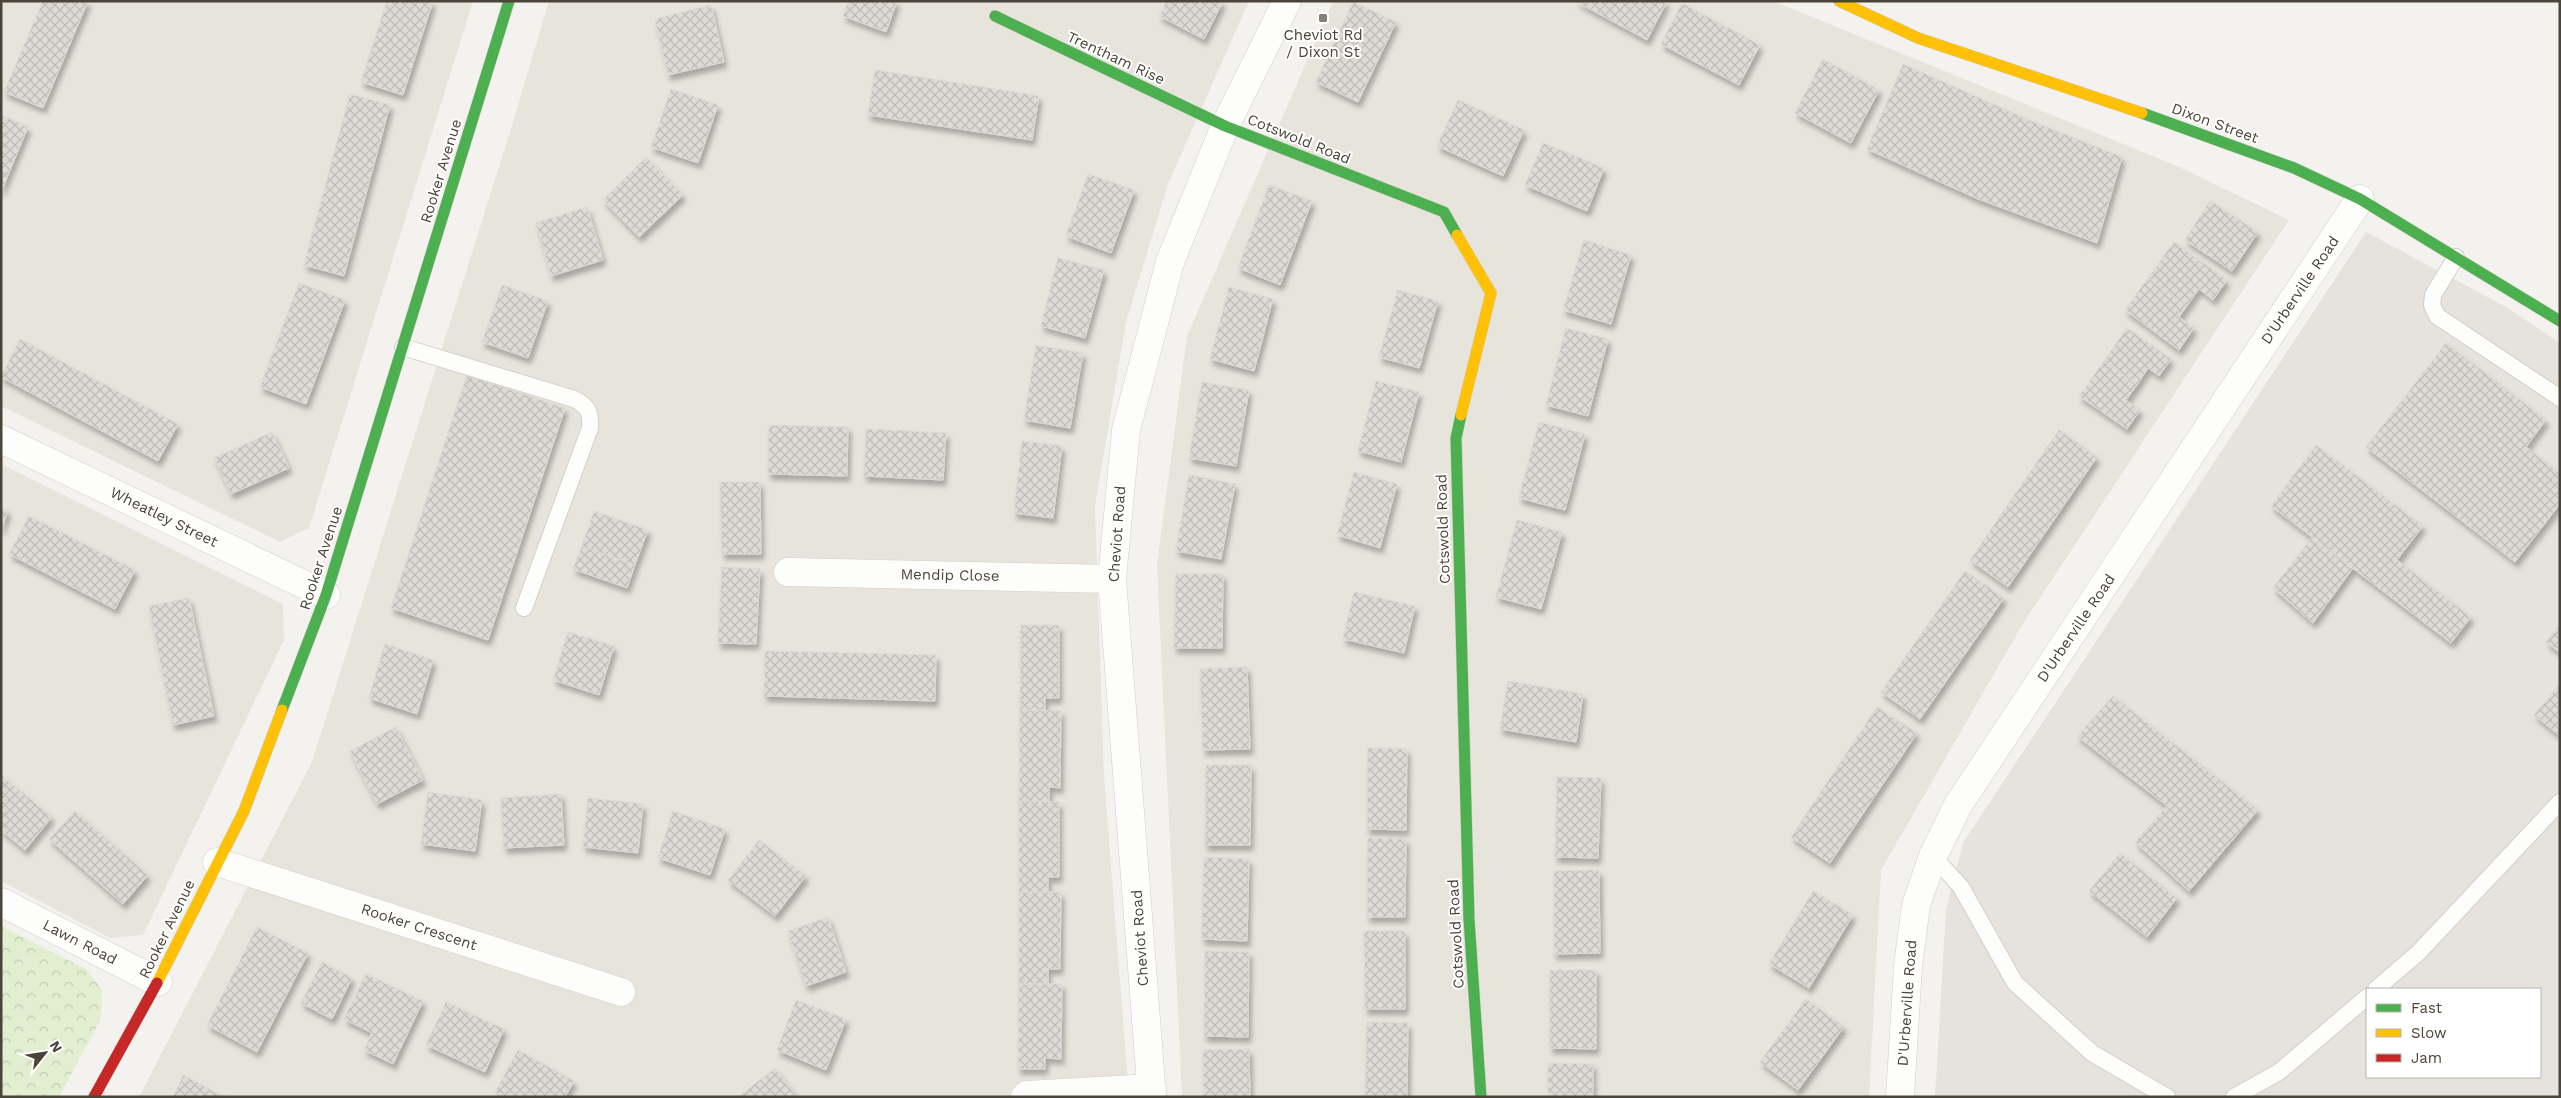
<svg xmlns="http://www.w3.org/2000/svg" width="2561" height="1098" viewBox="0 0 2561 1098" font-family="'Work Sans',sans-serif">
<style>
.residential{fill:#e7e4dc}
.industrial{fill:#e6e2de;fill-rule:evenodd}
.park{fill:url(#park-crowns)}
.building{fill:url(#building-cross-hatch);stroke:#dcd9d4;filter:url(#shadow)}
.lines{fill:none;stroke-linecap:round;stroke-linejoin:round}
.lane-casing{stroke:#d2d0cb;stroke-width:18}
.street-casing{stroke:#d2d0cb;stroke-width:29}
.fast-casing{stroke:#d3cfc5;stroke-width:12}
.slow-casing{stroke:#d3cfc5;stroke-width:12}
.jam-casing{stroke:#d3cfc5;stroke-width:12}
.lane{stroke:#fdfdfc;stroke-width:16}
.street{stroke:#fdfdfc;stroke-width:28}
.fast{stroke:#4caf50;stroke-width:11}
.slow{stroke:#ffc107;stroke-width:11}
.jam{stroke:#c62828;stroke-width:11}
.poi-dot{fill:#868178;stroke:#fff;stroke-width:2}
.labels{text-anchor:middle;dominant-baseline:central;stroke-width:4;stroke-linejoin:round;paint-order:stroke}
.poi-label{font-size:15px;fill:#4b4439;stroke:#fff}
.street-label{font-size:15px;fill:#4b4439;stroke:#fff}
</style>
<defs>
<pattern id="park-crowns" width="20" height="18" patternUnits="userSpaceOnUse" patternTransform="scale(1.25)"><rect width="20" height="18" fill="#e1eecf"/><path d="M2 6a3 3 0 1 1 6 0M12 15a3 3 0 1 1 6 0" fill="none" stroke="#c3cdb2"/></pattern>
<pattern id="building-cross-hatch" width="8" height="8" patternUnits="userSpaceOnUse" patternTransform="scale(1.25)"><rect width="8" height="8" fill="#dedbd6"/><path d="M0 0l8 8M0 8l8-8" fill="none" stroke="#c0bdb8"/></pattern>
<filter id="shadow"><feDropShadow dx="3" dy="5.5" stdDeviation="2.5" flood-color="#0004"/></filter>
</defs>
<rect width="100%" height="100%" fill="#f4f2ee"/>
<path class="residential" d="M1 1H473L309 528 280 542 1 406Z
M549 1H1249L1168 184 1126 322 1095 506 1104 776 1129 1097H139L312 762 509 135Z
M1333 1H1773L2177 166 2289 220 2024 622 1881 870 1869 1097H1182L1157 565 1187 336Z
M1 464 283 604 284 640 143 935 110 938 1 881Z"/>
<path class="industrial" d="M2366 232 2506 307 2560 343V1097H1935L1946 909 1963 843ZM2367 989H2540V1077H2367Z"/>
<path class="park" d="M1 926 86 969 102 990 101 1019 59 1097H1Z"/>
<path class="building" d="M43 1H88L43 108 4 92Z
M387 1H433L403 95 361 82Z
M848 1H897L886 32 843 16Z
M1167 1H1223L1204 39 1159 16Z
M1575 1H1667L1647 40Z
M1353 2 1396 22 1358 102 1316 82Z
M1682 3 1760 45 1739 85 1661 44Z
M711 5 724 62 668 75 655 19Z
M1823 59 1879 90 1851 143 1795 113Z
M1903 64 2029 120 2122 157 2097 243 1978 199 1867 149Z
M875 70 1039 96 1032 140 868 115Z
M671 89 718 105 698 163 651 147Z
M350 94 390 105 344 276 304 265Z
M1458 100 1524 130 1503 176 1437 146Z
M1 115 28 127 1 192Z
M1543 143 1604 168 1587 211 1525 185Z
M646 157 683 195 639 237 603 200Z
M1088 174 1134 190 1111 253 1066 236Z
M1269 185 1312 201 1280 285 1238 268Z
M2210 201 2258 232 2232 271 2185 240Z
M587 207 603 260 551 276 536 223Z
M1584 240 1631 255 1611 324 1563 310Z
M2174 242 2227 280 2213 300 2199 289 2187 306 2148 278Z
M1058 258 1104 270 1085 338 1041 326Z
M2148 278 2187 306 2179 317 2194 328 2179 350 2125 310Z
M299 283 345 300 306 404 260 387Z
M502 285 548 301 528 358 482 342Z
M1229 287 1273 299 1254 371 1210 359Z
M1398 290 1438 301 1419 368 1379 357Z
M1566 328 1608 339 1588 416 1546 405Z
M2127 328 2171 359 2159 376 2148 368 2137 385 2104 361Z
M20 339 178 424 158 461 1 377Z
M2446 343 2546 420 2526 447 2560 473V504L2515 562 2366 447Z
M1036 345 1083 353 1070 428 1024 420Z
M2104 361 2137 385 2126 400 2140 410 2127 429 2079 396Z
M467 375 565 408 488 640 391 608Z
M1376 381 1419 392 1401 462 1358 451Z
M1202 382 1249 390 1236 466 1189 458Z
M1539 422 1585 434 1565 510 1519 498Z
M769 425 848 427 847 476 768 474Z
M866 429 946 433 943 480 864 476Z
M2059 430 2097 457 2008 587 1970 560Z
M272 432 289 468 231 494 214 458Z
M1022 441 1062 446 1053 518 1014 513Z
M2316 445 2423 526 2397 560 2471 617 2451 643 2271 506Z
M1354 472 1397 484 1380 548 1337 535Z
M1189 475 1235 484 1221 559 1176 551Z
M720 482H760L761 554H722Z
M1 508 8 510 1 531Z
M594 511 648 530 635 565 582 546Z
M29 516 135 570 115 609 9 554Z
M1517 520 1562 532 1541 609 1496 597Z
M2312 537 2353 568 2313 623 2273 588Z
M582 546 635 565 627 588 573 569Z
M722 567 760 569 756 644 718 643Z
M1965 571 2004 598 1920 719 1881 692Z
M1176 574H1223L1222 648H1174Z
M1354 592 1415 606 1404 653 1343 639Z
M189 598 214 716 173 725 149 606Z
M2560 624V653L2546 642Z
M1021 625H1059V698H1045V710H1020Z
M568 632 614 646 599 695 553 680Z
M385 644 433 660 417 714 369 698Z
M765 651 936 655 935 701 764 696Z
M1247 667 1250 749 1203 750 1200 669Z
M1508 681 1583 694 1576 742 1500 729Z
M2560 684V736L2534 715Z
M2113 696 2258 810 2189 891 2135 842 2167 806 2077 736Z
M1877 707 1917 733 1830 863 1791 837Z
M1020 710 1061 711 1060 788 1049 787V801H1019Z
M396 727 423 780 377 804 350 751Z
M1368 748 1407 749 1406 830 1367 829Z
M1206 765H1251L1250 845H1205Z
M1 775 52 817 25 850 1 830Z
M1557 777 1601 778 1598 858 1555 857Z
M428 792 482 800 475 851 421 844Z
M561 794 564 845 504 848 501 798Z
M588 798 643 804 638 853 583 847Z
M1019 801 1059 802V877H1048V892H1019Z
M75 811 148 875 123 904 49 839Z
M673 811 725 829 710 875 658 858Z
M1368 838 1406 839 1405 917H1367Z
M759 840 806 876 775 916 728 880Z
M2120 853 2177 898 2147 937 2089 891Z
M1204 857 1249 859 1247 941 1202 939Z
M1599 870 1600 953 1554 954V871Z
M1813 891 1853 915 1809 988 1769 964Z
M1019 892H1061L1060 969H1048V984H1019Z
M828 917 846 972 806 986 788 931Z
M257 927 308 953 257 1052 207 1025Z
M1364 931H1405V1009H1365Z
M1205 951 1249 952 1248 1037 1204 1036Z
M322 962 352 978 332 1019 301 1003Z
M1550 970H1596V1049L1550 1048Z
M366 974 423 1001 393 1064 364 1050 372 1033 344 1019Z
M1019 984H1062L1061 1059 1045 1058V1069H1018Z
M1806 999 1844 1027 1798 1090 1760 1062Z
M796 1000 846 1019 826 1070 777 1050Z
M446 1002 504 1029 485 1072 426 1045Z
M1367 1022 1408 1023 1407 1097 1365 1096Z
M1249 1049 1250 1097H1204L1203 1050Z
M518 1050 574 1081 565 1097H504L495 1092Z
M1548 1063 1593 1064V1097H1548Z
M775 1068 797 1097H738Z
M183 1075 224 1097H173Z"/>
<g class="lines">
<defs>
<path id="lane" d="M2456 257 2433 295 2432 305 2437 316 2560 398
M403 347 574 399C588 406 591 412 590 428L524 608
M1933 856 1961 887 2015 983 2092 1053 2167 1097
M2376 989 2418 953 2560 802
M2234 1097 2279 1072 2367 997"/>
<path id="street" d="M1 439 326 595
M788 572 1112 579
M217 862 621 992
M1 902 158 982
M1025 1097 1027 1095 1152 1088
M1152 1097 1112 579 1126 430 1170 262 1225 126 1287 1
M1900 1097 1908 966 1916 905 1933 856 1958 805 2360 199"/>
<path id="fast" d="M995 16 1225 126 1444 212 1457 235
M2142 113 2294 168 2360 199 2560 321
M1461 415 1456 438 1469 919 1481 1097
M282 710 326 595 509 1"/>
<path id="slow" d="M1839 1 1918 38 2142 113
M1457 235 1491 293 1461 415
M157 983 244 811 282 710"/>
<path id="jam" d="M94 1097 157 983"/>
</defs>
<use href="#lane" class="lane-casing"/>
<use href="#street" class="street-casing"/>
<use href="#fast" class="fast-casing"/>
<use href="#slow" class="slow-casing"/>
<use href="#jam" class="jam-casing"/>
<use href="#lane" class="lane"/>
<use href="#street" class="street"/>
<use href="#fast" class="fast"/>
<use href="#slow" class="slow"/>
<use href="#jam" class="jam"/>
</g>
<rect class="poi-dot" x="1318" y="13" width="10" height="10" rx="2.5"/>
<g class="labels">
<g class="poi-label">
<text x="1323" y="35">Cheviot Rd<tspan x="1323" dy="17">/ Dixon St</tspan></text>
</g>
<g class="street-label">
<text transform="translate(1116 58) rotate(25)">Trentham Rise</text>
<text transform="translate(2215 123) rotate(20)">Dixon Street</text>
<text transform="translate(1299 139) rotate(22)">Cotswold Road</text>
<text transform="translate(441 171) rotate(-73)">Rooker Avenue</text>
<text transform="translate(2300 290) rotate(-56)">D'Urberville Road</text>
<text transform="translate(164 517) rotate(26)">Wheatley Street</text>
<text transform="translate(1443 529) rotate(-92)">Cotswold Road</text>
<text transform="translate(1117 534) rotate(-86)">Cheviot Road</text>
<text transform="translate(321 558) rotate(-72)">Rooker Avenue</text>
<text transform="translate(950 575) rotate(1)">Mendip Close</text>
<text transform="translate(2076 628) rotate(-56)">D'Urberville Road</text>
<text transform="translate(419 927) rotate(18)">Rooker Crescent</text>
<text transform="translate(167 929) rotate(-64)">Rooker Avenue</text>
<text transform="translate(1456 934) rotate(-93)">Cotswold Road</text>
<text transform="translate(1140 938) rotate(-94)">Cheviot Road</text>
<text transform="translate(80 942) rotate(27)">Lawn Road</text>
<text transform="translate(1907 1003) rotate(-86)">D'Urberville Road</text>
</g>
</g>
<rect width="2561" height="1098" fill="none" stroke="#4b4439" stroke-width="5"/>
<rect x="2366" y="988" width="175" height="90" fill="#ffffff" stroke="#b7b4b0"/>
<rect x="2376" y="1004" width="25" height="8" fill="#4caf50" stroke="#b7b4b0"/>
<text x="2411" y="1013" font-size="15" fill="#4b4439">Fast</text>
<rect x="2376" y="1029" width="25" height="8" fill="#ffc107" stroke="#b7b4b0"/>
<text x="2411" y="1038" font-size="15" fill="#4b4439">Slow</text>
<rect x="2376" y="1054" width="25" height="8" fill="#c62828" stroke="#b7b4b0"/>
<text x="2411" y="1063" font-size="15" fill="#4b4439">Jam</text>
<g transform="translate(45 1053) rotate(60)" stroke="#ffffff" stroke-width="4" paint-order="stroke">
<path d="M0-4L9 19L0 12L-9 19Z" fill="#4b4439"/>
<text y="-8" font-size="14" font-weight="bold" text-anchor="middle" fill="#4b4439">N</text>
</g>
</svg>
